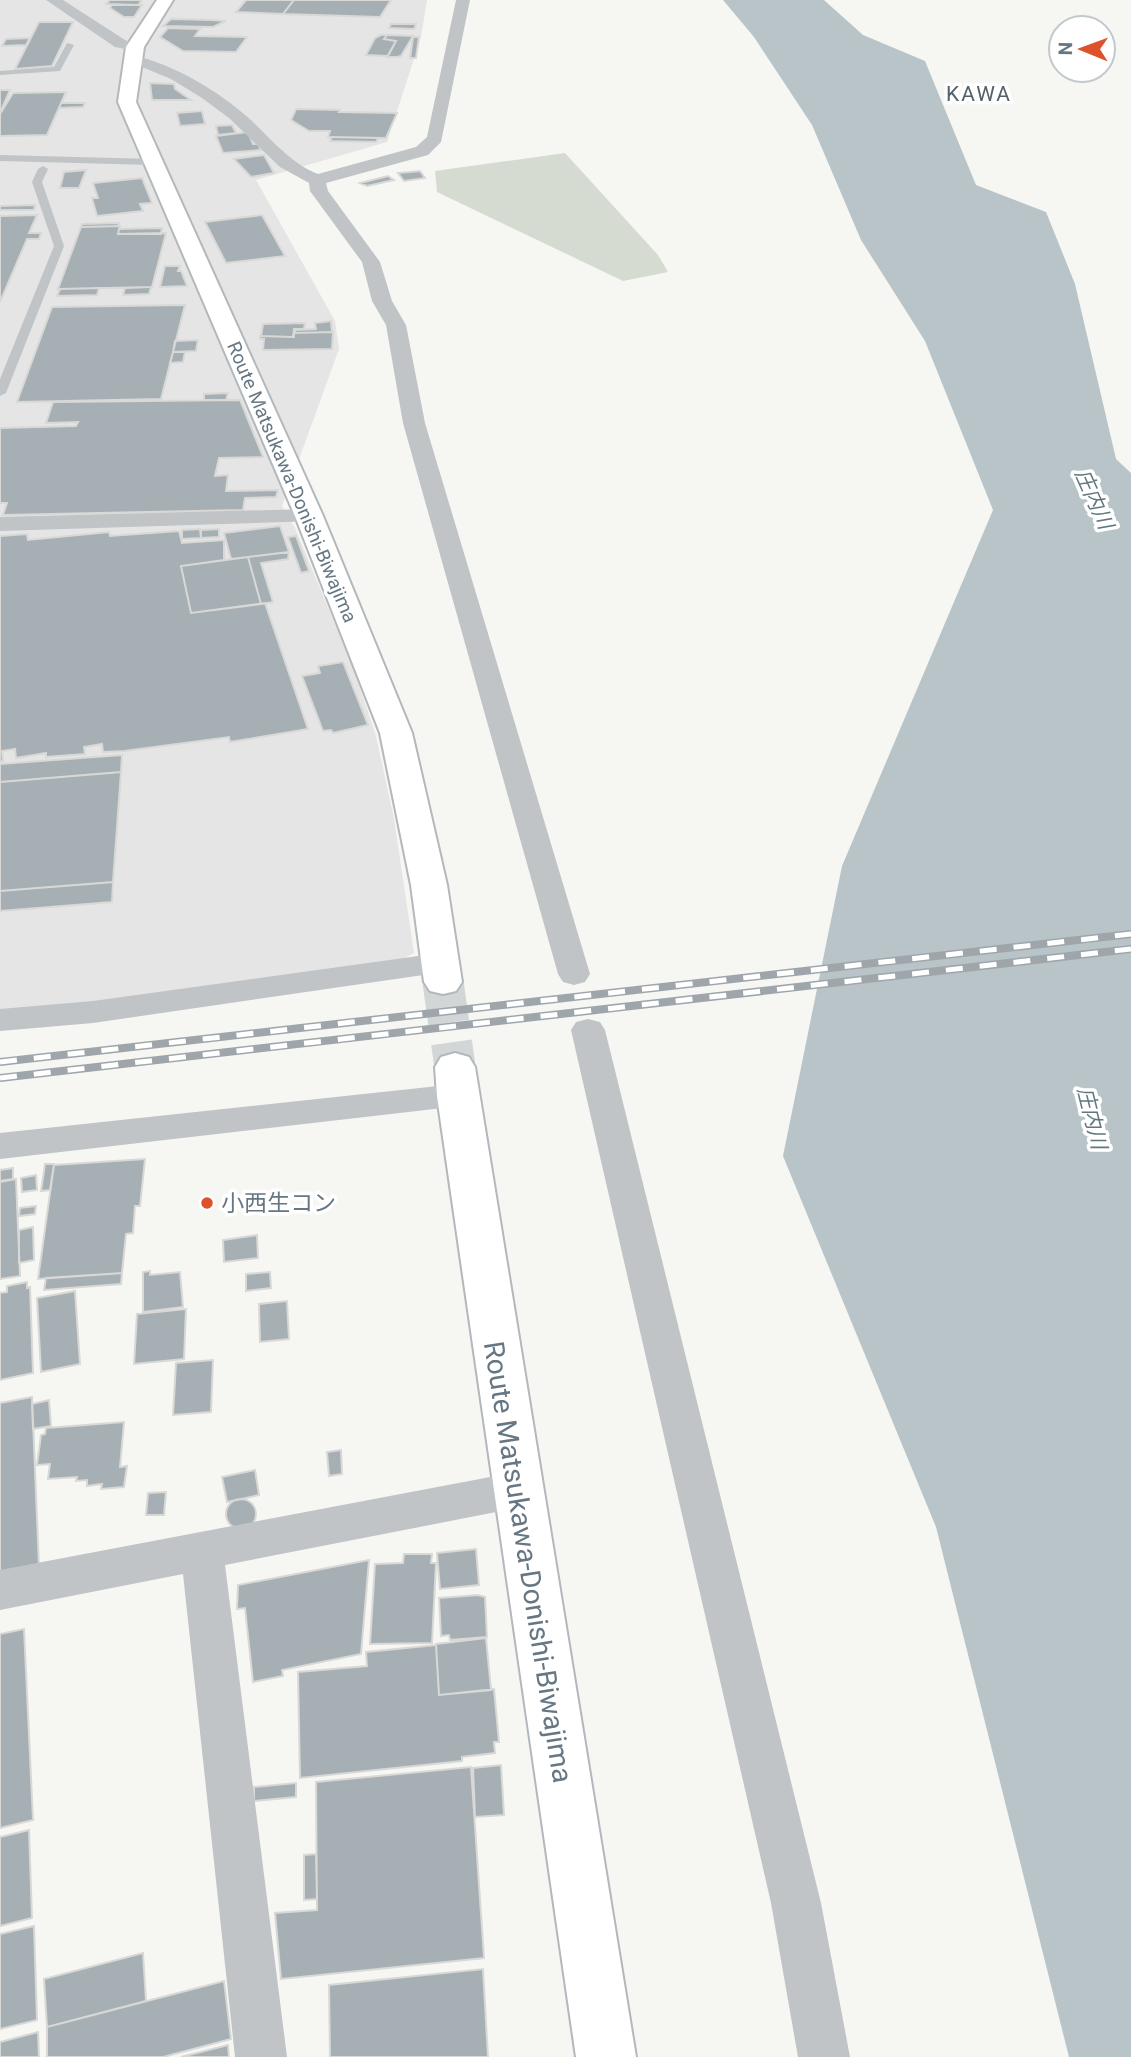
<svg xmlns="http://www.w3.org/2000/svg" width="1131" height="2057" viewBox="0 0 1131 2057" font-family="Roboto,'Noto Sans JP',sans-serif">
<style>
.built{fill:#e4e5e4}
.green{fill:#d6dbd2}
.water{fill:#b8c4c8}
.building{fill:#a6afb4;stroke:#d8d8d6;stroke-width:2}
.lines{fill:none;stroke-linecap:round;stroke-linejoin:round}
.secondary-tunnel{stroke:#d2d6d7;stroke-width:41;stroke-dasharray:41 20;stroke-linecap:butt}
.secondary-casing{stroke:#b2b8bc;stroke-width:4}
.service{fill:#c0c4c7;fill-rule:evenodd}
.minor{fill:#c0c4c7;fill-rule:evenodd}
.secondary{fill:#fff;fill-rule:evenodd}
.rail-casing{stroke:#9fa6ab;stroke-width:8}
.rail{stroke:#fff;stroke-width:5;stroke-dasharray:17;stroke-linecap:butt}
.poi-dot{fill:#de522b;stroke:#fff;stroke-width:2.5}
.labels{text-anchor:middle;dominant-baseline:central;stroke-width:7;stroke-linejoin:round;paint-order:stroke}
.far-street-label{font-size:19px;fill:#667783;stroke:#fff}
.far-quarter-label{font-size:21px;letter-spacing:2px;fill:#546069;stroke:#fff}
.far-water-label{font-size:21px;font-style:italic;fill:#62787f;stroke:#fff}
.poi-label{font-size:23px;fill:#667783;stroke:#fff;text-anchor:start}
.near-street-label{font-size:28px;fill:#667783;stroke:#fff}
</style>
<rect width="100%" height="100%" fill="#f6f6f3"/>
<path class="built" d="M0 0H427L421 37 387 142 256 180 335 321 339 349 282 506 295 528 354 670 376 736 394 819 414 953 395 963 112 1001 0 1011Z"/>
<path class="green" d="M565 153 658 255 668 272 623 281 437 192 435 171Z"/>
<path class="water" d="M723 0H824L863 35 925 61 976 185 1046 212 1075 284 1116 459 1131 473V2057H1069L936 1527 783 1156 842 866 993 510 925 341 861 240 812 125 754 37Z"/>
<path class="building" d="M110 0H142L138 5 106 4Z
M246 0H294L283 14 236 12Z
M294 0H391L380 17 283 14Z
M112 5H142L134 17H124L110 8Z
M171 19 212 20 226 21 213 27 163 26Z
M39 22H73L52 66 15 69Z
M391 24H416L414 29 389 28Z
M168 28 200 29 195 36 247 37 236 52 183 51 160 37Z
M381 35H387L384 39 396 41 388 56 366 55 375 38Z
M387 35 413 36 401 56 397 57H387L396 41 384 39Z
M413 37H419L416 58H410Z
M30 38 26 45 2 46 6 39Z
M150 83 174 84 175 89 191 100H152Z
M0 90H10L0 113Z
M66 92 47 135 0 136V114L13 93Z
M61 103H85L83 107 59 108Z
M296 109 340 110 339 112 397 113 386 138 328 137 330 131H309L291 120Z
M202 111 205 124 180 126 177 113Z
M232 125 236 133 218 135 216 126Z
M248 132 253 144H258L261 150 223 153 216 136Z
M332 137 378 138 376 142 330 141Z
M264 155 274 173 251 177 234 159Z
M86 170 79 188H60L64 172Z
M420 171 425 178 404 181 398 173Z
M388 176 394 180 367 186 360 183Z
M142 178 152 203 140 204 143 211 97 216 92 198H98L93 183Z
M35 205 34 210H0V206Z
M37 215 29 233H41L39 239H27L0 302V216Z
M262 215 285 256 226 263 205 222Z
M119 223 118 226 81 227 82 224Z
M120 226 118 234 166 233 152 287 58 289 81 227Z
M162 228 161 234H118L119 229Z
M165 266H180L178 271H181L187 286 160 287Z
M151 287 149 294 123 295 125 288Z
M99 288 97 295 57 296 60 289Z
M185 305 161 399 17 402 52 307Z
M331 321 332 332 295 333V330L316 329 315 323Z
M305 323 304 329H294L293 337 261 336 263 324Z
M333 332 332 349 263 350 264 339H260V336L294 337V333Z
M198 340 196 351 173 352 175 341Z
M173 352H185L183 362 170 363Z
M228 393 226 400H204V394Z
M240 400 263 457 219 458 215 476 228 475 226 491 278 490 276 497 245 498 243 510 3 515 7 503H0V428L76 426 78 422 46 423 53 402Z
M280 526 289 552 231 559 224 533Z
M200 529 201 538 182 539V530Z
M219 529V537L201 538V530Z
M179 531 182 543 224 540V560L181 566 191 613 265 603 308 729 230 742 229 737 124 751 103 752 102 744 84 747 85 754 46 757V753L16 758 15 749 2 751 3 761H0V536L27 534 28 540 109 532 110 536Z
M296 536 309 571 301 573 288 537Z
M289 552 288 559 261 563 273 602 261 604 248 557Z
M248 557 261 604 191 613 181 566Z
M343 662 368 725 333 733 331 730 323 731 302 676 320 673 318 666Z
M122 755 121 772 0 782V764Z
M121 772 113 882 0 891V782Z
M113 882 112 902 0 911V891Z
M145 1159 140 1206H135L133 1233 126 1234 122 1273 38 1279 54 1165Z
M45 1164H54L50 1190 41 1191Z
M13 1168V1179L0 1181V1170Z
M36 1175 37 1190 22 1192 21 1178Z
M16 1179 20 1276 0 1279V1182Z
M36 1206 35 1214 19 1216 20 1208Z
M33 1227 34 1260 19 1263V1230Z
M257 1235 258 1258 224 1262 223 1240Z
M150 1271V1275L180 1272 183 1307 143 1312V1272Z
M270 1272 271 1288 246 1291V1274Z
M122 1273 121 1284 44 1290 46 1278Z
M27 1282V1288L30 1287 33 1373 0 1380V1293L7 1292V1286Z
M75 1291 80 1364 41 1372 37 1298Z
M287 1301 289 1339 260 1342 259 1304Z
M186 1309 184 1359 134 1364 137 1314Z
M213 1360 211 1412 173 1415 176 1363Z
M32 1397 39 1566 0 1573V1403Z
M49 1400 51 1426 33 1429 32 1404Z
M124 1422 120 1467 127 1466 124 1487 101 1489 102 1484 87 1486V1480L76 1481 77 1477 48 1479 50 1464 37 1465 41 1435 45 1434 46 1428Z
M341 1450 342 1474 329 1476 327 1452Z
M255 1470 259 1495 227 1502 222 1477Z
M166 1492 164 1515H146L148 1493Z
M226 1514a15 15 0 1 1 30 0a15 15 0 1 1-30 0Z
M476 1549 479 1585 440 1589 437 1553Z
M404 1554H432L431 1563H436L432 1643 370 1644 375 1564 403 1563Z
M369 1560 361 1654 282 1670 283 1676 253 1682 245 1608 237 1609 238 1585Z
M478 1595 485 1597 487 1637 450 1640 449 1635 441 1636 439 1598Z
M24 1629 33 1820 0 1828V1634Z
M486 1638 491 1690 439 1695 436 1644Z
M436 1645 439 1695 494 1689 499 1742H494L495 1753 462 1757V1761L300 1778 298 1672 367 1666 366 1652Z
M501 1765 504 1815 475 1817 473 1768Z
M471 1767 484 1958 281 1979 275 1913 317 1910 316 1782Z
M296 1783V1797L254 1801V1787Z
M29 1830 32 1918 0 1926V1837Z
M316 1854 317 1899 304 1900V1855Z
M34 1926 37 2020 0 2029V1934Z
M143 1953 146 2001 47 2027 44 1979Z
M483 1969 488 2057H330L329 1985Z
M224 1981 231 2039 163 2057H47V2027Z
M38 2032 39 2057H0V2042Z
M228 2045 229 2057H181Z"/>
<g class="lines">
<path class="secondary-tunnel" d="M443 982 455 1067"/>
<defs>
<path id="secondary" d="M157 0H173L144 47 136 102 323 516 412 733 447 885 462 982 456 991 443 994 430 991 424 982 411 885 380 733 295 516 118 102 126 47Z
M455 1053 469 1057 475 1067 636 2057H576L437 1096 435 1067 441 1057Z"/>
</defs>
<use href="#secondary" class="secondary-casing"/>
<path class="service" d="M67 43 74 45 60 71 0 75V71L54 67Z
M0 155 153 159 157 162 153 165 0 161Z
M43 166 48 169 42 182 64 246 6 393 0 396V379L54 246 32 182 38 169Z"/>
<path class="minor" d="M46 0H63L125 40 142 47 135 51 115 47Z
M456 0H470L441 142 428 155 326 183 328 191 380 262 392 301 406 325 425 423 590 974 585 982 574 985 563 982 558 974 403 423 386 325 372 301 362 262 310 191 309 183 280 167 229 118 202 98 171 79 125 60 133 55C177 66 217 90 251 120 272 140 291 163 318 174L416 147 427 137Z
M309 509 317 511 321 516 317 521 0 531V517Z
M440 953 451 957 456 964 451 971 93 1023 0 1031V1009L93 1001Z
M588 1019 600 1022 605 1030 821 1903 850 2057H798L771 1903 571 1030 576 1022Z
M457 1084 469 1087 474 1096 469 1105 0 1159V1133Z
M517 1472 532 1477 538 1490 532 1503 517 1508 225 1565 287 2057H235L183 1574 0 1610V1570Z"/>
<use href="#secondary" class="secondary"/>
<defs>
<path id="rail" d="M0 1062 1131 934
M0 1078 1131 949"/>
</defs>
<use href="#rail" class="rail-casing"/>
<use href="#rail" class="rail"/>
</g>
<circle class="poi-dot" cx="207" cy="1203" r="7"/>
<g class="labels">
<g class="far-street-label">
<text transform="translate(292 482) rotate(67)">Route Matsukawa-Donishi-Biwajima</text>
</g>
<g class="far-quarter-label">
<text x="979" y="94">KAWA</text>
</g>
<g class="far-water-label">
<text transform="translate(1094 499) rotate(66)">庄内川</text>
<text transform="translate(1092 1118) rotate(76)">庄内川</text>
</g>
<g class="poi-label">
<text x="221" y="1203">小西生コン</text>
</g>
<g class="near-street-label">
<text transform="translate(528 1562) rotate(81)">Route Matsukawa-Donishi-Biwajima</text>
</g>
</g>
<g transform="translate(1082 49) rotate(271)"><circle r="33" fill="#ffffff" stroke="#c2c9cd" stroke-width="2"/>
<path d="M0-5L12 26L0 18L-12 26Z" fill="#de522b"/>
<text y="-10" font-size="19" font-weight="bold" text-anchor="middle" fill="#667783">N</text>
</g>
</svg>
